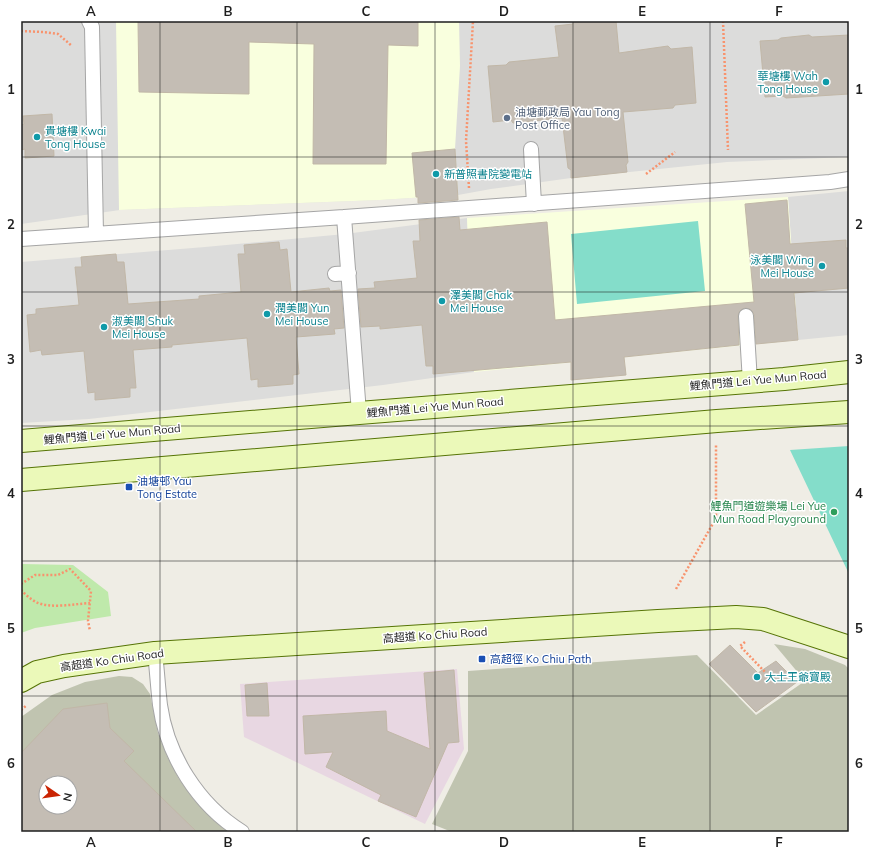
<svg xmlns="http://www.w3.org/2000/svg" width="870" height="853" viewBox="0 0 870 853" font-family="Mulish,'Noto Sans TC',sans-serif">
<style>
.residential{fill:#dcdcdb}
.industrial{fill:#e8d7e2}
.education{fill:#f9ffde}
.construction{fill:#c0c4b0;fill-rule:evenodd}
.grass{fill:#bfe9ab}
.pitch{fill:#84ddca}
.building{fill:#c4bdb4;stroke:#c1b7a7;fill-rule:evenodd}
.lines{fill:none;stroke-linecap:round;stroke-linejoin:round}
.lane-casing{stroke:#a5a5a5;stroke-width:16}
.secondary-casing{stroke:#567406;stroke-width:24}
.path{stroke:#f8936d;stroke-width:2.5;stroke-dasharray:2 2;stroke-linecap:butt}
.lane{stroke:#fff;stroke-width:14}
.secondary{stroke:#ebf9b9;stroke-width:22}
.grid{fill:none;stroke:#1e1e1e;stroke-width:1;stroke-opacity:0.55}
.culture-dot{fill:#0f9aa8;stroke:#fff;stroke-width:1.5}
.service-dot{fill:#5c6f8a;stroke:#fff;stroke-width:1.5}
.transit-dot{fill:#1a4fb4;stroke:#fff;stroke-width:1.5}
.leisure-dot{fill:#2e9e5b;stroke:#fff;stroke-width:1.5}
.labels{text-anchor:middle;dominant-baseline:central;stroke-width:3;stroke-linejoin:round;paint-order:stroke}
.culture-label{font-size:11px;fill:#0d838f;stroke:#fff;text-anchor:start}
.service-label{font-size:11px;fill:#4e5e75;stroke:#fff;text-anchor:start}
.street-label{font-size:11px;fill:#1e1e1e;stroke:#fff}
.transit-label{font-size:11px;fill:#164399;stroke:#fff;text-anchor:start}
.leisure-label{font-size:11px;fill:#27864d;stroke:#fff;text-anchor:end}
.neatline{fill:none;stroke:#1e1e1e;stroke-width:1.5}
.grid-label{font-size:13px;text-anchor:middle;font-weight:bold;fill:#1e1e1e}
</style>
<rect width="100%" height="100%" fill="#efede5"/>
<path class="residential" d="M21 21H849V157L727 162 571 178 491 189 458 195 380 200 120 210 21 224Z
M849 191V335L798 340 788 197Z
M467 218 474 372 383 385 89 419 21 423V262L205 247 345 234Z"/>
<path class="industrial" d="M457 669 464 749 425 824 244 737 240 684Z"/>
<path class="education" d="M116 21H459L460 66 455 149 458 195 380 200 119 210Z
M788 197 798 340 474 372 467 218Z"/>
<path class="construction" d="M774 644 805 649 845 665 849 669V832H452L432 824 468 751V671L697 655 756 715 805 681Z
M119 676 132 677 143 684 150 694 158 733 167 756 179 779 194 800 212 819 228 832H21V717L52 695 85 682ZM46 783H70V807H46Z"/>
<path class="grass" d="M21 564 73 565 108 592 111 616 35 628 21 633Z"/>
<path class="pitch" d="M698 221 705 291 577 304 571 234Z
M849 446V574L790 450Z"/>
<path class="building" d="M138 21H418V46L388 45 386 164H313L314 44 249 42V94L139 92Z
M573 21H616L619 53 668 46 671 49 692 47 696 103 675 105 673 108 623 112 628 162 626 165 627 172 571 178V170L568 168 562 118 513 123 511 120 493 122 488 66 506 65 509 62 559 57 555 26 573 24Z
M809 35 812 37 849 35V94L786 98 783 96 765 97 760 41 778 40 781 38Z
M52 114 54 156 25 158V149L21 150V125L24 124 23 116Z
M455 149 458 200 418 203V197H416L412 153Z
M787 200 790 244 846 240V248H849V288L794 293 798 340 756 344 754 315 753 312 750 309 745 308 742 309 739 312 738 316 739 345 624 357 626 375 571 380V362L433 374V366H426L422 325 380 329V326L361 327 358 289 375 288 374 282 417 278 413 241H420L419 220 459 217 460 230 547 222 555 320 754 302 745 204Z
M279 242 280 250 287 249 291 292 329 288 330 291 341 290 344 328 334 329 335 334 296 337 299 374 293 375V384L258 387V379L251 380 247 338 172 345V347L133 350 136 388H130V397L95 400V392L88 393 84 351 42 355 41 350 30 352 27 315 36 314V309L79 305 75 267H82L81 257 116 254 117 262H124L128 304 199 299V296L241 292 238 254H245L244 245Z
M730 645 758 673 776 661 797 682 756 712 709 664Z
M454 670 459 742 448 743 416 817 378 801 381 795 326 767 333 752 305 754 303 716 386 711 387 731 430 749 424 673Z
M267 683 269 716H247L245 685Z
M107 703 110 728 134 751 124 761 197 832H21V753L63 709ZM46 783H70V807H46Z"/>
<g class="lines">
<defs>
<path id="lane" d="M89 21 92 27 96 234
M531 149 534 204
M344 217 359 413
M21 239 344 217 830 182 849 179
M335 274 349 273
M746 316 750 382
M155 653C157 670 158 688 160 705 167 755 198 805 242 832"/>
<path id="secondary" d="M21 441 359 413 784 379 849 372
M21 480 717 421 849 412
M21 681 37 672 64 666 155 653 658 621 736 617 763 619 849 647"/>
</defs>
<use href="#lane" class="lane-casing"/>
<use href="#secondary" class="secondary-casing"/>
<path class="path" d="M723 21 728 150
M21 31 43 32 58 34 72 46
M646 174 675 152
M469 188 466 141 473 21
M21 584 35 575H58L70 569 91 591 88 621 90 631
M676 589 716 518V445
M21 590C25 594 30 599 36 602 49 609 75 604 90 603
M745 642 740 646 765 672
M21 710 27 705"/>
<use href="#lane" class="lane"/>
<use href="#secondary" class="secondary"/>
</g>
<path class="grid" d="M160 21V832M297 21V832M435 21V832M573 21V832M710 21V832M21 157H849M21 292H849M21 426H849M21 561H849M21 696H849"/>
<g class="culture-dot">
<circle cx="826" cy="82" r="4"/>
<circle cx="37" cy="137" r="4"/>
<circle cx="436" cy="174" r="4"/>
<circle cx="822" cy="266" r="4"/>
<circle cx="442" cy="301" r="4"/>
<circle cx="267" cy="314" r="4"/>
<circle cx="104" cy="327" r="4"/>
<circle cx="757" cy="677" r="4"/>
</g>
<circle class="service-dot" cx="507" cy="118" r="4"/>
<g class="transit-dot">
<rect x="125" y="483" width="8" height="8" rx="2"/>
<rect x="478" y="655" width="8" height="8" rx="2"/>
</g>
<circle class="leisure-dot" cx="834" cy="512" r="4"/>
<g class="labels">
<g class="culture-label">
<text x="818" y="76" text-anchor="end">華塘樓 Wah<tspan x="818" dy="13">Tong House</tspan></text>
<text x="45" y="131">貴塘樓 Kwai<tspan x="45" dy="13">Tong House</tspan></text>
<text x="444" y="174">新普照書院變電站</text>
<text x="814" y="260" text-anchor="end">泳美閣 Wing<tspan x="814" dy="13">Mei House</tspan></text>
<text x="450" y="295">澤美閣 Chak<tspan x="450" dy="13">Mei House</tspan></text>
<text x="275" y="308">潤美閣 Yun<tspan x="275" dy="13">Mei House</tspan></text>
<text x="112" y="321">淑美閣 Shuk<tspan x="112" dy="13">Mei House</tspan></text>
<text x="765" y="677">大士王爺寶殿</text>
</g>
<g class="service-label">
<text x="515" y="112">油塘郵政局 Yau Tong<tspan x="515" dy="13">Post Office</tspan></text>
</g>
<g class="street-label">
<text transform="translate(758 380) rotate(-5)">鯉魚門道 Lei Yue Mun Road</text>
<text transform="translate(435 407) rotate(-5)">鯉魚門道 Lei Yue Mun Road</text>
<text transform="translate(112 434) rotate(-5)">鯉魚門道 Lei Yue Mun Road</text>
<text transform="translate(435 635) rotate(-4)">高超道 Ko Chiu Road</text>
<text transform="translate(112 660) rotate(-8)">高超道 Ko Chiu Road</text>
</g>
<g class="transit-label">
<text x="137" y="481">油塘邨 Yau<tspan x="137" dy="13">Tong Estate</tspan></text>
<text x="490" y="659">高超徑 Ko Chiu Path</text>
</g>
<g class="leisure-label">
<text x="826" y="506">鯉魚門道遊樂場 Lei Yue<tspan x="826" dy="13">Mun Road Playground</tspan></text>
</g>
</g>
<rect width="870" height="853" fill="none" stroke="#ffffff" stroke-width="44"/>
<g transform="translate(58 795) rotate(103)"><circle r="19" fill="#ffffff" stroke="#a5a5a5"/>
<path d="M0-3L7 15L0 10L-7 15Z" fill="#ca2403"/>
<text y="-6" font-size="11" font-weight="bold" text-anchor="middle" fill="#1e1e1e">N</text>
</g>
<rect x="22" y="22" width="826" height="809" class="neatline"/>
<g class="grid-label">
<text x="91" y="16">A</text>
<text x="228" y="16">B</text>
<text x="366" y="16">C</text>
<text x="504" y="16">D</text>
<text x="642" y="16">E</text>
<text x="779" y="16">F</text>
<text x="11" y="94">1</text>
<text x="859" y="94">1</text>
<text x="11" y="229">2</text>
<text x="859" y="229">2</text>
<text x="11" y="364">3</text>
<text x="859" y="364">3</text>
<text x="11" y="498">4</text>
<text x="859" y="498">4</text>
<text x="11" y="633">5</text>
<text x="859" y="633">5</text>
<text x="11" y="768">6</text>
<text x="859" y="768">6</text>
<text x="91" y="847">A</text>
<text x="228" y="847">B</text>
<text x="366" y="847">C</text>
<text x="504" y="847">D</text>
<text x="642" y="847">E</text>
<text x="779" y="847">F</text>
</g>
</svg>
